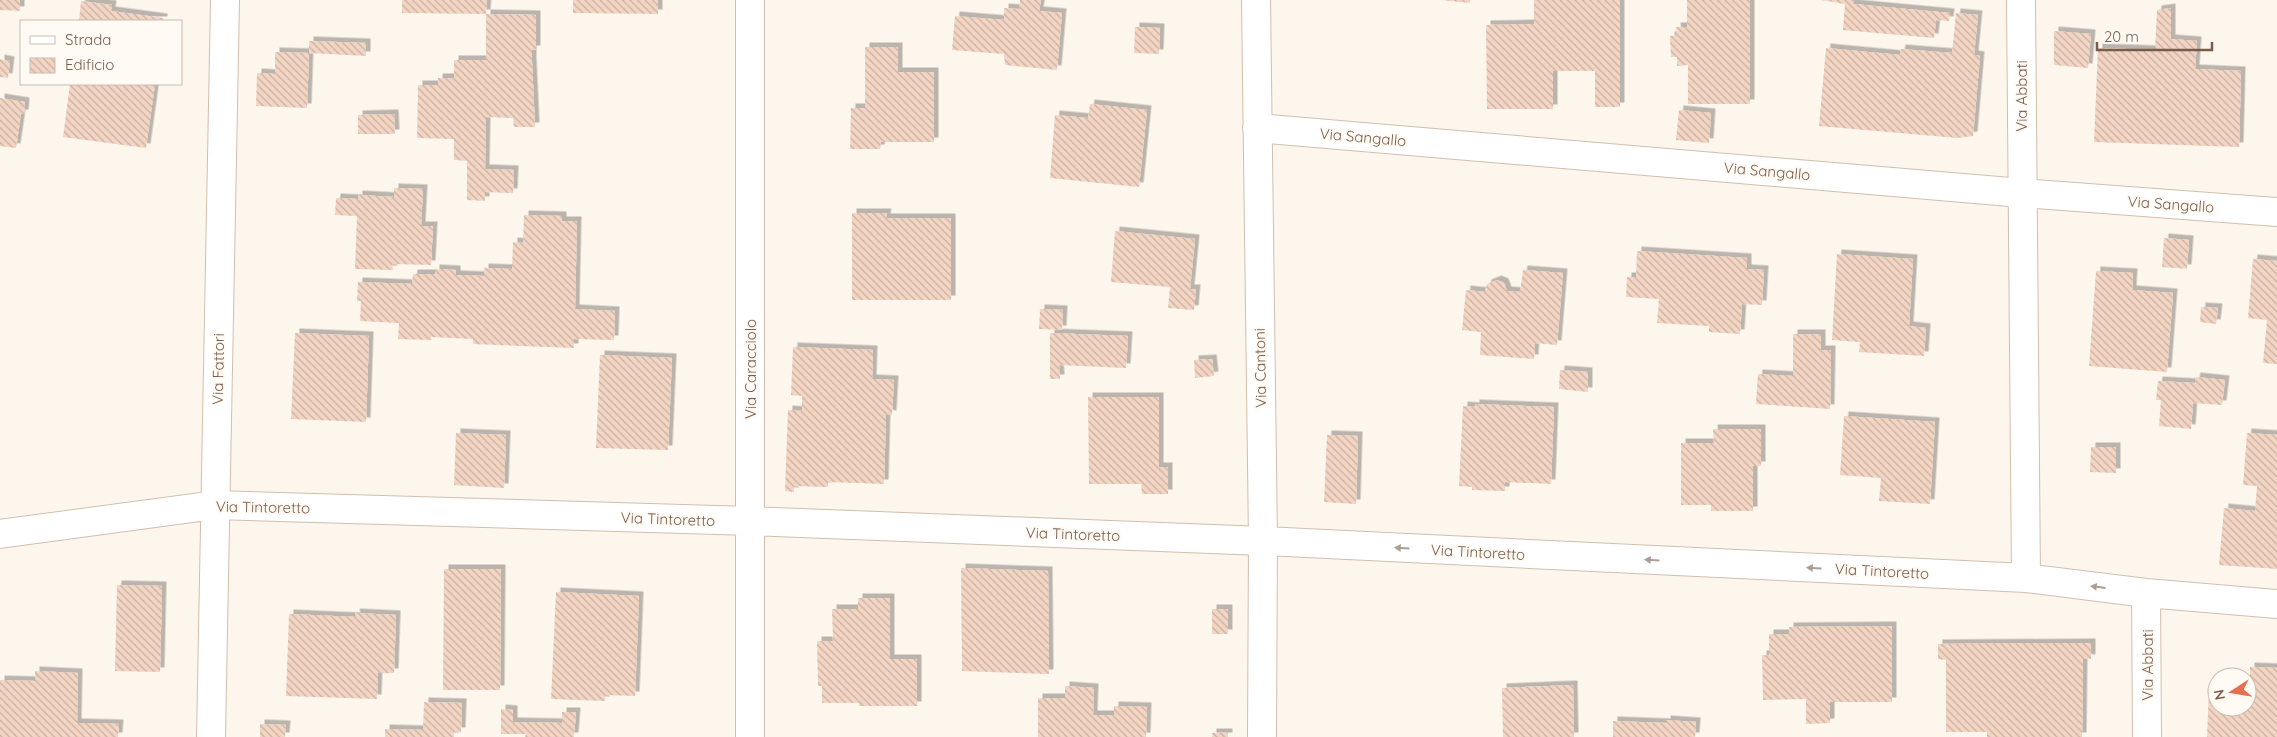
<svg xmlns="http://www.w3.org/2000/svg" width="2277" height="737" viewBox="0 0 2277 737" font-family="Quicksand,sans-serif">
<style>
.building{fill:url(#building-back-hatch);filter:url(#shadow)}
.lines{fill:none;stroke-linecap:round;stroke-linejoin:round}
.street-casing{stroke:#d1beb0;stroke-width:30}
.street{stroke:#fff;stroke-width:28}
.oneway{fill:#af9d94}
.labels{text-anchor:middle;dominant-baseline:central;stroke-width:4;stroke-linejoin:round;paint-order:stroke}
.street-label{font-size:15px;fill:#7a5c4d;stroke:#fffaf3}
</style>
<defs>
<pattern id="building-back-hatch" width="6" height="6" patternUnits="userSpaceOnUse" patternTransform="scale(1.25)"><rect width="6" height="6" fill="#f3d5c3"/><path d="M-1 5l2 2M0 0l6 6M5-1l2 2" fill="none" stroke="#cab0a1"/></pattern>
<filter id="shadow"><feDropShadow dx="4.5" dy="-4.5" stdDeviation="0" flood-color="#0004"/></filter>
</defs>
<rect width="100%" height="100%" fill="#fdf6ec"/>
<path class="building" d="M0 0H20V11L0 10Z
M402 0H487L486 14 402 13Z
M573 0H658V14L573 13Z
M1020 0H1041L1039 11 1062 13 1057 70 1005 65 1004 54 952 50 955 16 1004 20V8L1019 9Z
M1441 0H1470V3Z
M1534 0H1620V107H1595V71H1553V109H1487L1486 25 1534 24Z
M1687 0H1750V104H1688V65L1677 66V57H1671L1670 36 1677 35 1676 27H1687Z
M1821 0H1854L1853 4 1950 13 1949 21 1936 20 1934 38 1843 30 1845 4Z
M81 1 112 5 111 11 163 18V21H79Z
M2171 8V39L2197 41 2195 69 2241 71 2239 147 2094 142 2098 48 2155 50 2157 10Z
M1956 13 1978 15 1974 55 1980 56 1973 136 1957 138 1819 126 1826 48 1900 55 1901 49 1952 53Z
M486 14 536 15V50H532V62L535 127H514L513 118 486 117 485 169 514 170 513 193 485 192V201L467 200V161L454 160V139L417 138 418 85H438V78H454V60H486Z
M1135 27 1160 28 1159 54 1134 53Z
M2054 31 2091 34 2088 68 2054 65Z
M309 41 366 43V56L309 53 307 108 256 106 257 73 275 74V52L309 53Z
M865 47H898V72H934V142H881L880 149H850L851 108H865Z
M0 59 10 61 8 78 0 77Z
M70 84H155L146 148 63 137Z
M0 98 25 102 24 114H21L16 148 0 146Z
M1090 104 1147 110 1139 187 1050 178 1055 115 1088 118Z
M1679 110 1711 113 1709 143 1676 140Z
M394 114 395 134H358V115Z
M394 188 423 189 421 226H433L431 265 392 264 393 270 355 269 357 216 335 215 336 198 358 199V195L394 197Z
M852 213H887L886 218H951V300H852Z
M524 215 562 216V221H577L575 309 615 311 614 340 574 339V348L473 344V339L431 337V340L398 339 399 323 360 321 361 301H357L358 282 412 284 413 274H435V269L456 270V275L484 276V268L512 269 513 242 523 243Z
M1115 231 1195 239 1190 289H1196L1194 310 1168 308 1170 287 1111 282Z
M2164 238 2189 240 2187 269 2162 267Z
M1637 251 1747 258V269L1764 270 1762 305 1742 304 1740 334 1709 332V326L1657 323 1659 299 1626 297 1627 277H1636Z
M1837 254 1913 259 1909 326 1926 328 1924 356 1859 352 1860 342 1832 340Z
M2253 259 2277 261V364L2263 363 2267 320 2248 318Z
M1523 270 1563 273 1557 345 1535 343 1534 359 1480 355 1481 332 1462 330 1466 290 1485 292 1487 284 1497 280 1504 283 1507 291 1520 292Z
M2096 271 2133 273 2132 290 2173 293 2167 372 2089 366Z
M2201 307 2218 308 2216 324 2200 322Z
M1040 309 1063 310 1062 330 1039 329Z
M295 333 369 336 366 422 291 419Z
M1050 333 1128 336 1126 368 1059 365 1060 379H1050Z
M1793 334H1821V350H1831L1830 409 1756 404 1758 374 1793 376Z
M793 347 873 350 872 379 894 380 892 415 886 414 884 484 828 482V487L794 486V492L785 491 788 410 802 411V396L791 395Z
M600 355 672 358 668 450 596 448Z
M1212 359 1214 376 1195 378 1194 360Z
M1560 370 1588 372V392L1559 389Z
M2196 377 2225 380 2222 405 2193 403 2191 429 2159 426 2161 400H2156L2158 381 2195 383Z
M1088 397H1159V467H1168V494H1142L1141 484H1089Z
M1475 404 1554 407 1551 484 1505 482V491L1472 490V487L1459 486 1463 406 1475 407Z
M1844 416 1935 422 1930 504 1879 501 1881 478 1840 475Z
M1713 429H1761V466H1753V511H1711V505H1681V443H1714Z
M456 433 506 435 504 488 454 485Z
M2247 433 2277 435V569L2219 565 2224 508 2255 511 2257 486 2243 485Z
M1327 435 1358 436 1356 504 1324 502Z
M2091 447H2116V473L2090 472Z
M961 568 1048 571 1049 674 962 671Z
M444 569H501L500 690H443Z
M117 585 162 586 160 672 115 671Z
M556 592 639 596 635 696 605 695V701L551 699Z
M858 598H890V659H917V706H859V703H822V686H818L817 641H833L832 609H858Z
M1212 609H1228V634H1212Z
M355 613 396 615 394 673H378L377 699 286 696 289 614 356 617Z
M1892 626V702H1830V723L1806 724V699L1763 700 1762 655H1769V634H1789V627Z
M2091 643V659L2083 658 2082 737H1987V732H1946V660L1938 659V644Z
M2250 667 2277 668V737H2207L2209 689H2217V707H2247V680H2250Z
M35 671 78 673 77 723 119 724 118 737H0V680L35 681Z
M1573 685 1574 737H1503L1502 688Z
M1065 686 1094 688 1093 715H1114V706L1147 707 1146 737H1038V698H1065Z
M424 702 462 703 461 732H454V737H385V729L423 730Z
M501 709 513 710V722L562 723V712H576L574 737H525L526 734H501Z
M1666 720 1696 722 1695 737H1613V721L1666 723Z
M260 724 286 725 285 737H260Z
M1212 733H1228V737H1212Z"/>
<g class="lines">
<defs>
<path id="street" d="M1256 0 1263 541 1262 737
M2021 0 2026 578
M1257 128 2022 193 2277 212
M0 534 215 505 750 521 1263 541 2026 578 2146 593 2277 604
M2146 593 2147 737
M211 737 225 0
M750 737V0"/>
</defs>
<use href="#street" class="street-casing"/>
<use href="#street" class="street"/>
</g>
<defs><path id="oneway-solid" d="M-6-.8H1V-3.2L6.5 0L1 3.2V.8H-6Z" transform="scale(1.25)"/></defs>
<g class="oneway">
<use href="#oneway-solid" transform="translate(1402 548) rotate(-177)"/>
<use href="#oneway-solid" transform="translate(1652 560) rotate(-177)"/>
<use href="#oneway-solid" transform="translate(1814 568) rotate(-177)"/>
<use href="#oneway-solid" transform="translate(2098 587) rotate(-173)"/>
</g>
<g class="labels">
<g class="street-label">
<text transform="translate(2021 96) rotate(-90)">Via Abbati</text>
<text transform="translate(1363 137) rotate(5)">Via Sangallo</text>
<text transform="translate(1767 171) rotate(5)">Via Sangallo</text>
<text transform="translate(2171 204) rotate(4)">Via Sangallo</text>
<text transform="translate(1260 368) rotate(-91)">Via Cantoni</text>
<text transform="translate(218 369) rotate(-89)">Via Fattori</text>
<text transform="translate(750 369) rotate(-90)">Via Caracciolo</text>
<text transform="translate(263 507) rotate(1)">Via Tintoretto</text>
<text transform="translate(668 519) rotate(2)">Via Tintoretto</text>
<text transform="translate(1073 534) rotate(2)">Via Tintoretto</text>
<text transform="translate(1478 552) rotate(3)">Via Tintoretto</text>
<text transform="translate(1882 571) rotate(3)">Via Tintoretto</text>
<text transform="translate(2147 665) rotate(-90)">Via Abbati</text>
</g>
</g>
<rect x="20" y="20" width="162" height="65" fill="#fffaf3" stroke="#cabbb1"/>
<rect x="30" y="36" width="25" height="8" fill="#ffffff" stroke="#cabbb1"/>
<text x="65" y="45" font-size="15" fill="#7a5c4d">Strada</text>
<rect x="30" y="58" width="25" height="15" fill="url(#building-back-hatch)" stroke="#cabbb1"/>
<text x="65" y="70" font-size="15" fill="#7a5c4d">Edificio</text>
<g transform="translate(2232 692) rotate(258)"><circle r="24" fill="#fffaf3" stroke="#cabbb1"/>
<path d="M0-4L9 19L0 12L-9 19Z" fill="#e76f51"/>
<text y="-8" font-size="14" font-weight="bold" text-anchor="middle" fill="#7a5c4d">N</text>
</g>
<path d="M2097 42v8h115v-8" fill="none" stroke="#7a5c4d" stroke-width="2.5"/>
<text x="2104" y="42" font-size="15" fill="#7a5c4d" stroke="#fffaf3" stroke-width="4" paint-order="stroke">20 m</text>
</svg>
